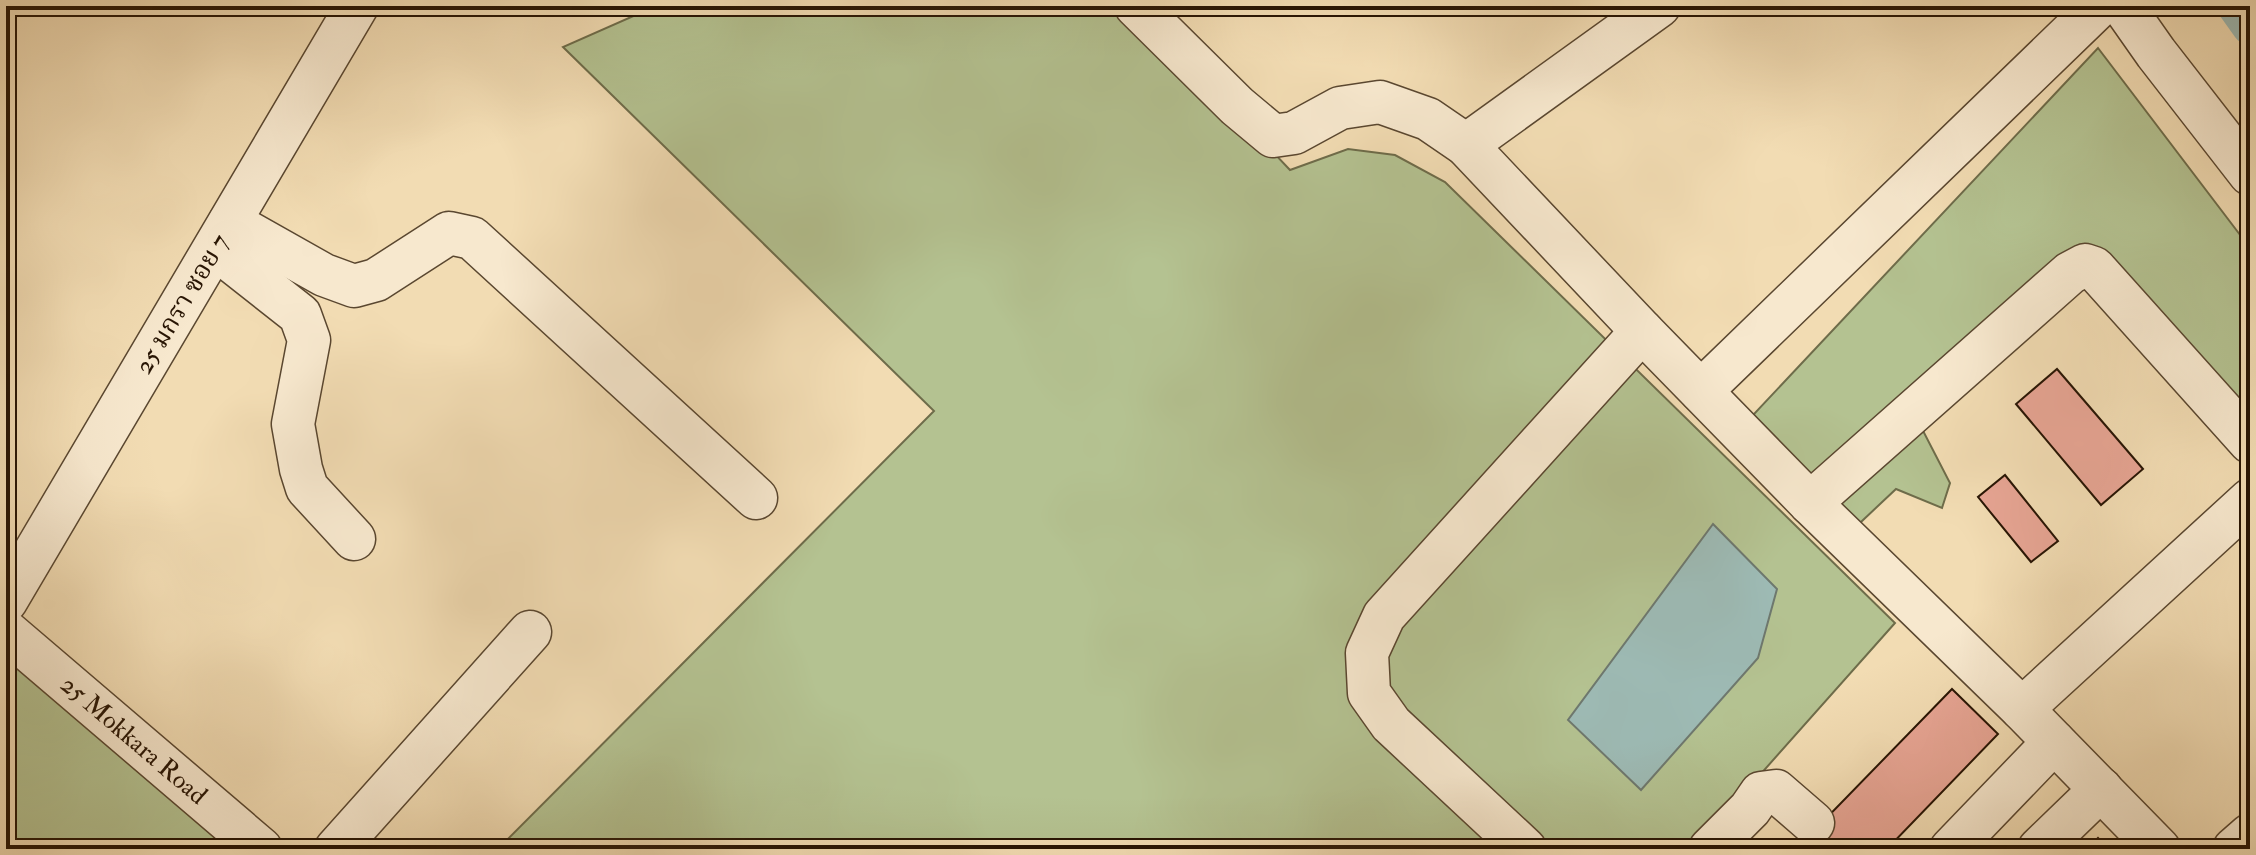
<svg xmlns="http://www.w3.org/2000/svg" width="2256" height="855" viewBox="0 0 2256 855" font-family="'IM FELL Double Pica','Noto Serif Thai',serif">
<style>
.green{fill:#b4c291;stroke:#6e6c4a;stroke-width:2}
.water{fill:#9dbab4;stroke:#6e786e;stroke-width:2}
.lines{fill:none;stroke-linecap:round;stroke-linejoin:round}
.canal{stroke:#9dbab4;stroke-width:36}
.building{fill:#e7a594;stroke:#281504;stroke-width:2}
.minor-casing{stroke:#5a4730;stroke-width:45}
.minor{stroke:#f7e8ce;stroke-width:42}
.labels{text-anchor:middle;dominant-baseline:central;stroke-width:6;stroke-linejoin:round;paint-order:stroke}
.street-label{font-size:26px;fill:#281504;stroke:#f7e8ce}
</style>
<rect width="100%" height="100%" fill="#f2dcb3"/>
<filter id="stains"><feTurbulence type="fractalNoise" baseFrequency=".0025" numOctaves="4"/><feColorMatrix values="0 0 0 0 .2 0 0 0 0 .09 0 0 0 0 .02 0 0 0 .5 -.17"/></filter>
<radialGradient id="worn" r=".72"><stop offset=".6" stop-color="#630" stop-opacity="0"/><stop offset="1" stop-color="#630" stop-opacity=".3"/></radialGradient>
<path class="green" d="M656 6H1135L1290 170 1348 149 1395 155 1445 182 1895 623 1694 849H498L934 411 563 47Z
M2098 48 2250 248V440L2084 276 1920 425 1950 483 1942 508 1896 489 1845 537 1739 430Z
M6 640 237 849H6Z"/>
<path class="water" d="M1713 524 1777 589 1758 658 1641 790 1568 720Z"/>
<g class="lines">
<path class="canal" d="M2235 6 2250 27"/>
</g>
<path class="building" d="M2057 369 2143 469 2101 505 2016 404Z
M2005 475 2058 541 2031 562 1978 497Z
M1952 689 1998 734 1887 849H1816L1806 839Z
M2098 838 2109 849H2087Z"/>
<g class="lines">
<defs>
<g id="minor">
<path d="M1136 6 1237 106 1273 136 1294 133 1340 108 1380 102 1428 119 1466 145 1642 331 1810 503 2022 709 2159 849"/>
<path d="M2123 6 2156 53 2250 174"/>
<path d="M1466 145 1659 6"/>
<path d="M230 222 324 275 354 286 376 280 449 233 472 238 756 498"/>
<path d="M215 248 300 315 309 340 293 424 301 469 307 488 354 539"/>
<path d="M1701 391 2099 6"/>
<path d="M1810 503 2070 273 2085 265 2094 268 2250 442"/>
<path d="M6 601 357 6"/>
<path id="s1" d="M6 631 261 849"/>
<path d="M2022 709 2250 500"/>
<path d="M336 849 530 632"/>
<path d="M1525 849 1391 724 1369 693 1367 653 1384 616 1642 331"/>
<path d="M1710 849 1750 809 1761 793 1776 791 1813 823"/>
<path d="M1951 849 2054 742"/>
<path d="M2039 849 2101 789"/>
<path d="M2234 849 2250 835"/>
</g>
</defs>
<use href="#minor" class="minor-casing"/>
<use href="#minor" class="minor"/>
</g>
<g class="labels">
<g class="street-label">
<text transform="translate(182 304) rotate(-59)">25 มกรา ซอย 7</text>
<text stroke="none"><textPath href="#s1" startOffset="168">25 Mokkara Road</textPath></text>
</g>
</g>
<rect width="2256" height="855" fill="none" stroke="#f2dcb3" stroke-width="32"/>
<rect x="8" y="8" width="2240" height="839" fill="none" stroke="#281504" stroke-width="4"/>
<rect x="16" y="16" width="2224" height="823" fill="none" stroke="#281504" stroke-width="2"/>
<rect width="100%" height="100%" filter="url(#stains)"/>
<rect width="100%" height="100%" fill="url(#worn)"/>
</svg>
